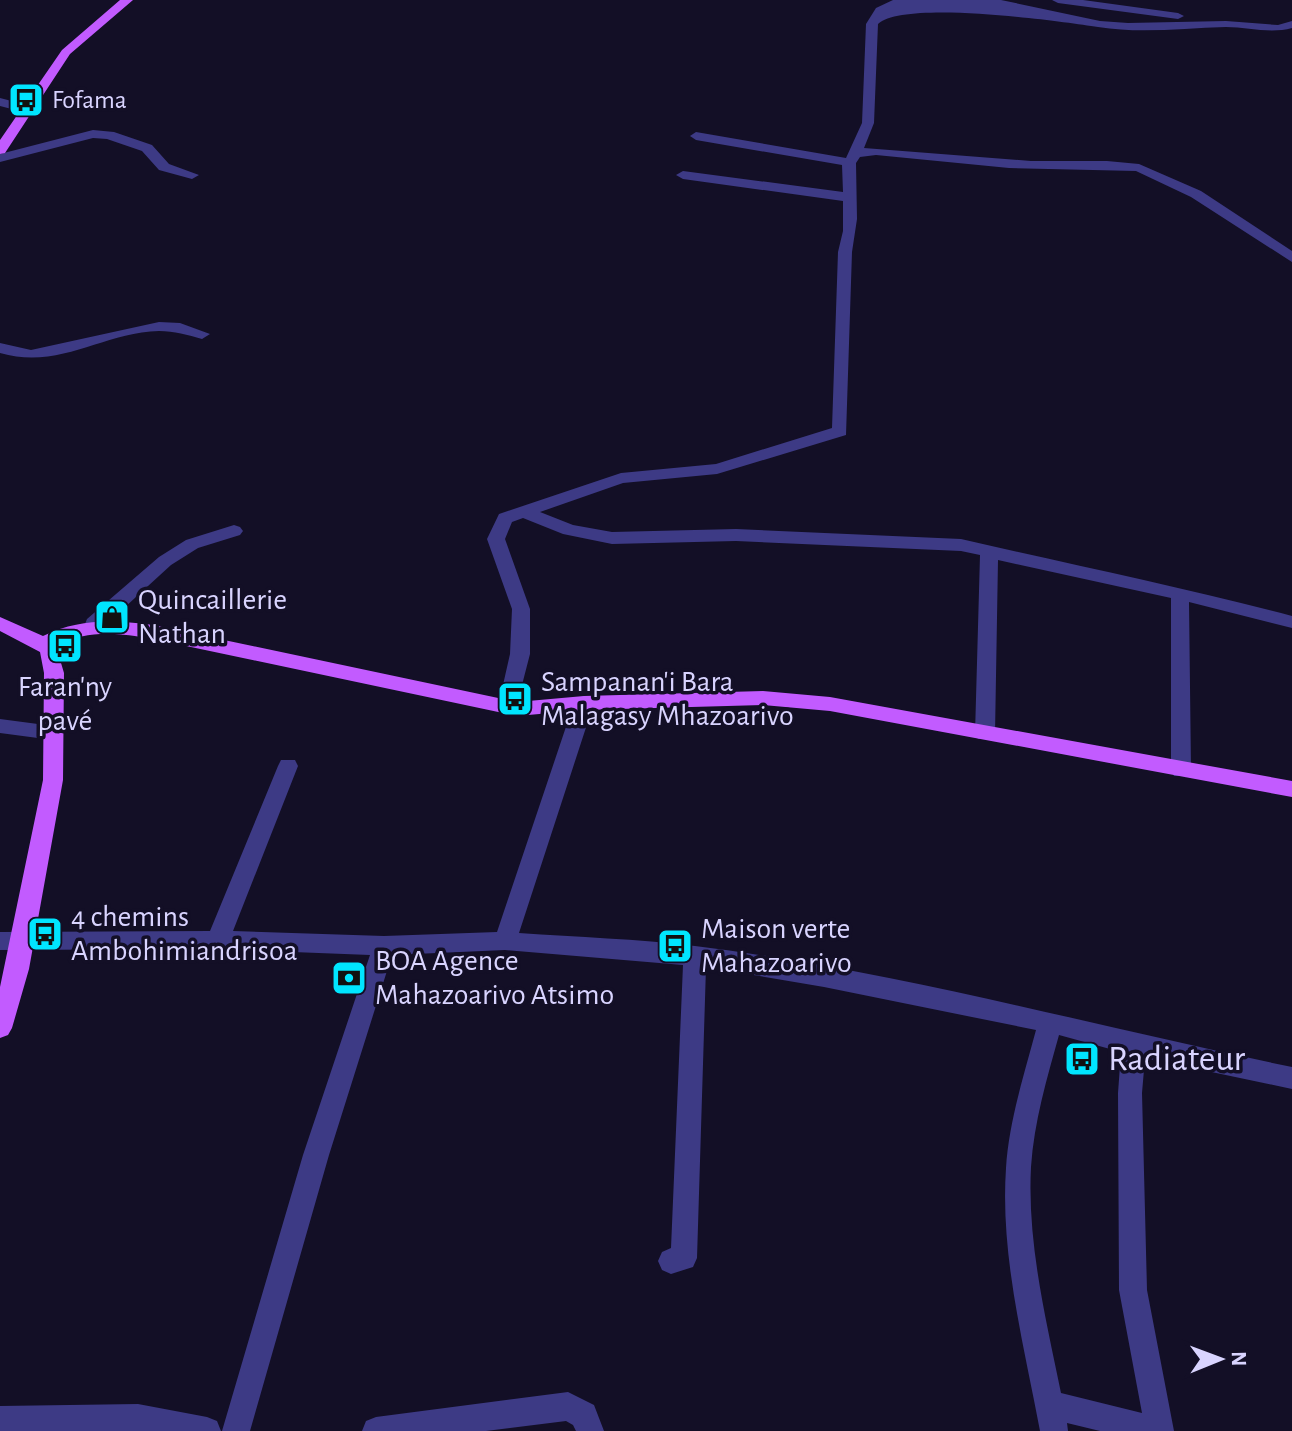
<svg xmlns="http://www.w3.org/2000/svg" width="1292" height="1431" viewBox="0 0 1292 1431" font-family="'Alegreya Sans',sans-serif">
<style>
.lines{fill:none;stroke-linecap:round;stroke-linejoin:round}
.minor{fill:#3d3a85;fill-rule:evenodd}
.major{fill:#c25bff;fill-rule:evenodd}
.labels{text-anchor:middle;dominant-baseline:central;stroke-width:7;stroke-linejoin:round;paint-order:stroke}
.far-poi-label{font-size:26px;fill:#d9d4ff;stroke:#130f26;text-anchor:start}
.poi-label{font-size:30px;fill:#d9d4ff;stroke:#130f26;text-anchor:start}
.near-poi-label{font-size:36px;fill:#d9d4ff;stroke:#130f26;text-anchor:start}
</style>
<rect width="100%" height="100%" fill="#130f26"/>
<g class="lines">
<path class="minor" d="M893 0H1001L1100 21 1128 23 1226 21 1278 25 1292 21V28C1270 34 1248 27 1226 27 1183 28 1141 34 1098 27 1053 20 904 0 878 24L874 123 864 148 1031 161H1107L1139 164 1201 191 1292 251V262L1191 197 1136 171 1009 168 876 155 860 157 856 163 857 219 852 252 846 435 717 474 623 483 540 512 573 525 612 532 736 529 961 539C1069 564 1182 587 1292 616V628L1189 602 1191 770 1188 776H1174L1171 770V598L998 560 995 734 992 739H978L975 734 980 555 961 551 736 541 612 544 563 534 523 518 512 522 505 539 530 609V654L515 712H501L498 707 510 654 512 609 487 539 499 514 621 473 716 464 832 428 838 252 843 231V201L683 179 676 175 683 171 843 192 842 165 696 140 690 136 696 132 846 158 862 123 866 24 876 8Z
M1052 0H1083L1178 13 1184 16 1178 19 1058 3Z
M0 98 31 106 33 109 27 113 0 106Z
M93 130 114 132 152 145 169 164 199 175 192 179 159 170 142 151 107 139 93 138 0 162V154Z
M159 322 180 323 210 334 202 339C188 335 174 331 159 331 101 333 60 370 0 353V343L31 350Z
M234 525 240 527 243 531 240 535 198 548 171 565 101 629H87L85 624 87 619 159 557 186 540Z
M584 696 591 698 594 703 519 933C578 937 637 939 695 946 897 971 1094 1026 1292 1067V1089L1145 1058 1142 1093 1147 1290 1174 1431H1100L1067 1423 1068 1431H1040C1024 1345 1000 1256 1006 1168 1009 1121 1024 1075 1036 1030L824 987 706 967 697 1258 693 1267 671 1274 662 1270 658 1261 662 1252 671 1248 683 965 505 950 392 955 329 1155 250 1431H222L303 1155 370 955 218 949 0 950V932L210 931 278 766 281 760H295L298 766 233 931 384 936 497 932 574 703 577 698ZM1059 1035 1121 1052 1118 1093 1119 1290 1142 1413 1061 1393C1046 1319 1027 1243 1031 1167 1034 1122 1047 1078 1059 1035Z
M0 719 53 726 60 728 63 733 60 738 53 740 0 733Z
M568 1392 594 1405 604 1431H576L573 1425 566 1421 486 1431H362L366 1421 376 1417Z
M138 1404 207 1417 217 1421 221 1431H0V1406Z"/>
<path class="major" d="M120 0H133L70 54 5 153 0 154V140L62 50Z
M0 617 43 636C81 618 112 620 153 625L517 702 584 696 763 691 830 697 1292 781V797L830 711 763 705 584 710 517 716 153 639C117 633 89 629 56 646L64 673 63 780 29 969 12 1028 8 1035 0 1038V987L43 780 44 673 40 652 0 631Z"/>
</g>
<defs>
<symbol id="bus-square" viewBox="-11 -11 22 22"><rect x="-9" y="-9" width="18" height="18" rx="4" fill="#00e5ff" stroke="#130f26"/><path d="M-5-6H5V4H4V6H2V4H-2V6H-4V4H-5ZM-3.5-4V0h7V-4ZM-3.5 1.2v1.5H-2V1.2ZM2 1.2v1.5H3.5V1.2Z" fill="#111"/></symbol>
<symbol id="shop-square" viewBox="-11 -11 22 22"><rect x="-9" y="-9" width="18" height="18" rx="4" fill="#00e5ff" stroke="#130f26"/><path d="M-5-2.5h2.3a2.7 3.5 0 0 1 5.4 0H5L5.5 6h-11ZM-1.5-2.5h3a1.5 2.3 0 0 0-3 0Z" fill="#111"/></symbol>
<symbol id="bank-square" viewBox="-11 -11 22 22"><rect x="-9" y="-9" width="18" height="18" rx="4" fill="#00e5ff" stroke="#130f26"/><path d="M-6-4H6V4H-6ZM0-2.3a2.3 2.3 0 1 0 0 4.6a2.3 2.3 0 1 0 0-4.6Z" fill="#111"/></symbol>
</defs>
<g fill-rule="evenodd">
<use href="#bus-square" x="6" y="80" width="40" height="40"/>
<use href="#shop-square" x="92" y="597" width="40" height="40"/>
<use href="#bus-square" x="45" y="626" width="40" height="40"/>
<use href="#bus-square" x="495" y="679" width="40" height="40"/>
<use href="#bus-square" x="25" y="914" width="40" height="40"/>
<use href="#bus-square" x="655" y="926" width="40" height="40"/>
<use href="#bank-square" x="329" y="958" width="40" height="40"/>
<use href="#bus-square" x="1062" y="1039" width="40" height="40"/>
</g>
<g class="labels">
<g class="far-poi-label">
<text x="52" y="100">Fofama</text>
</g>
<g class="poi-label">
<text x="138" y="600">Quincaillerie<tspan x="138" dy="34">Nathan</tspan></text>
<text x="541" y="682">Sampanan'i Bara<tspan x="541" dy="34">Malagasy Mhazoarivo</tspan></text>
<text x="65" y="687" text-anchor="middle">Faran'ny<tspan x="65" dy="34">pavé</tspan></text>
<text x="71" y="917">4 chemins<tspan x="71" dy="34">Ambohimiandrisoa</tspan></text>
<text x="701" y="929">Maison verte<tspan x="701" dy="34">Mahazoarivo</tspan></text>
<text x="375" y="961">BOA Agence<tspan x="375" dy="34">Mahazoarivo Atsimo</tspan></text>
</g>
<g class="near-poi-label">
<text x="1108" y="1059">Radiateur</text>
</g>
</g>
<g transform="translate(1220 1359) rotate(89)" stroke="#130f26" stroke-width="6" paint-order="stroke">
<path d="M0-6L14 30L0 20L-14 30Z" fill="#d9d4ff"/>
<text y="-12" font-size="22" font-weight="bold" text-anchor="middle" fill="#d9d4ff">N</text>
</g>
</svg>
